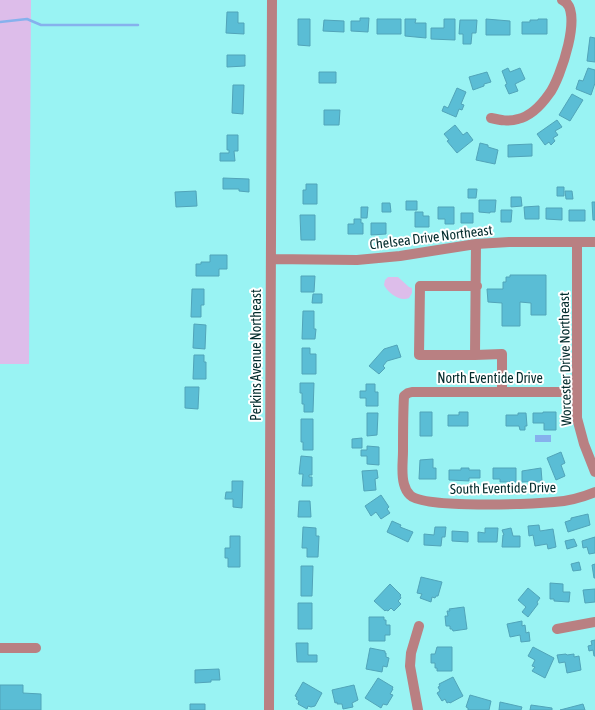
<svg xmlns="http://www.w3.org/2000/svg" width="595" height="710" viewBox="0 0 595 710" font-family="'Asap Condensed',sans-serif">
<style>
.green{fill:#ddbdea}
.water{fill:#86b1ed}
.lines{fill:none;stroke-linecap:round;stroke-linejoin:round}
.stream{stroke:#86b1ed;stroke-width:2.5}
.building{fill:#5abdd5;stroke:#51a4b9}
.minor{stroke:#b98082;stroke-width:10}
.labels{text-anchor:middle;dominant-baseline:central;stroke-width:4;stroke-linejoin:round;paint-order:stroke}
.street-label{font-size:14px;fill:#022b2c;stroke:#fff}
</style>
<rect width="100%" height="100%" fill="#99f3f3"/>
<path class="green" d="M0 0H31L29 364H0Z
M388 277H398L409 287 412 288V293L409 298C400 302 388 293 384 285L385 280Z"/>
<path class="water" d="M535 435H551V442H535Z"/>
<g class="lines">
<path class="stream" d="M0 22 27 19 41 25H138"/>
</g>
<path class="building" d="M227 12H238V23H244V34L226 33Z
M360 18H369L368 32 351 31V21H360Z
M298 19H310V46L298 45Z
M377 19H401V34H377Z
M405 19H416L415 23H426V38L405 36Z
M444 19H455V40L431 39V28H444Z
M486 19 510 21V35H486Z
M538 19H547V34H522V22H530V20H538Z
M324 20 344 21V32L323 31Z
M460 20H477L476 33H472L471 44H463V34H459Z
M590 37 595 38V62L587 61Z
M227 55H245V66L227 67Z
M508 68 510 72 520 68 525 79 515 84 518 91 509 94 505 85 507 84 502 71Z
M588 68 595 70V83L591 95 576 89 579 80 583 81Z
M319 72H336V83H319Z
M487 72 491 82 484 84V86L473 90 469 77Z
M233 85H244L243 114 232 113Z
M457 88 466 92 461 104 464 105 462 110 459 109 456 117 442 111 444 106 448 108Z
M572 94 583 100 570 121 559 115Z
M324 110H340L339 125H324Z
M557 120 562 127 555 131 558 135 553 138 555 141 551 145 549 142 545 145 537 134Z
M455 125 463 135 467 132 473 140 457 153 447 141 449 140 444 134Z
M227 135H238V151H234L235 161H220V153H229V150H227Z
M480 143 488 145V147L498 150 495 164 476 160Z
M532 144V156L508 157V145Z
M223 178 249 179V192L239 191V189H223Z
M306 184H317V204H303V190H306Z
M557 187H564V196H557Z
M468 189H477L476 198H468Z
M196 191 197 206 176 207 175 192Z
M565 191H572L573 199H566Z
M511 197H521L522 206 511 207Z
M479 200H496L495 212H490V213L479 212Z
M406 201H417V210H406Z
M592 202H595V220H593Z
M382 203H390L391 212H382Z
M539 206V219H525L524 207Z
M361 207H368L367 218H361Z
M438 207H454V224H445V219H438Z
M546 208H562V220L546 219Z
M501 210H512L511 222H501Z
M569 210H585V221H569Z
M415 212H423V216H429V227H415Z
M461 213H473V223H461Z
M300 215H315V240H301Z
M354 219H361V223H363V234H348V224H354Z
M371 223H386V234L371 235Z
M210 255H227V269H219V276H196V264H201V262H210Z
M510 275H546V315H531V303L520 302V326H502V303L488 302 487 289H503V282H506V277H510Z
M301 276H315L314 292H301Z
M192 289H204V305H201V317H191Z
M313 294H322V303H312Z
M303 311H314V329H316L315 339H302Z
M194 324 206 325 205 349 193 348Z
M397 345 401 357 387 361 383 366 385 368 379 374 369 366 384 349Z
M302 348H310V354H316V374H302Z
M194 355H204V362H206V379H193Z
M300 383H314L313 412H304V404H302V393H300Z
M366 384H375V392H378V406H366V398H360V391H366Z
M185 387H199L198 409 185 408Z
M420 412H432V436H420Z
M459 412H468V426H448V415H459Z
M543 412H556V430H544V423H533V413H543Z
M367 413H378L377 435 367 436Z
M518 413H526L527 426H525V430H520L519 426H506V415H518Z
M301 419H313V450H303V442H301Z
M362 438V448H352V439Z
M367 446 379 447V465L367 464V456H361V450H367Z
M561 452 565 463 561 465 565 476 556 480 547 458Z
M301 456 312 457V475H309V477H312V486H302L303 474H299Z
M433 459V468H436V479H419L420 460Z
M461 468H469V470H480V478H469V481L449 480V470H461Z
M493 468H516V482H500V479H493Z
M541 468 542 481 522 482V471Z
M377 470 378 478 375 479 376 490 364 491 362 471Z
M232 481H243L242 508 233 507V499H225L226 492H232Z
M381 495 389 507 387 509 390 513 381 519 376 512 371 516 365 506Z
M299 501H310L311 517H298Z
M588 514 590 525 568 532 565 522 571 520V518Z
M392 521 401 525 400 527 413 532 408 542 387 532Z
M539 525 540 531 553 529 556 547 548 549 547 544 535 546 533 535 529 536 528 526Z
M303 527 316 528V536H319L318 557H307V548H302Z
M435 527H446L445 537H442L441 546 424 545V534L434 535Z
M485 528H498L497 542H478V532L485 533Z
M511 528 513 536H520V547H502L503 535H504L502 530Z
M452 531 468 532V542L452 541Z
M230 536H240V567H228V558H225V548H230Z
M595 537V553L589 554 587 547 583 548 582 541Z
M574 539 577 546 567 549 565 541Z
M579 562 581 570 573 571 571 564Z
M595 564V578H594L592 565Z
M301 566H313L312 596H301Z
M421 577 442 582 438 596H436L435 598 432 597 431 602 420 598 422 594 417 593Z
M550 583 563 584V592H570L569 602 554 601V599H550Z
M390 584 401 595 400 596 401 598 398 601 401 604 394 611 391 608 388 611 386 610 385 611 374 601Z
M528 588 540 598 537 602 538 604 528 617 522 612 526 607 518 600Z
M595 589V602L585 603 583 590Z
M298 603H312V629H298Z
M464 607 467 629 453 631 452 629H450V626H446L445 616H448L447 611H450L449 609Z
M369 617H384V620H386V625H390V635H385V641H369Z
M522 621V626L525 625 526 633 529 632 530 641 521 642 520 635 510 637 507 624Z
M595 640V656H594L593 650 589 651 588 646 592 645 591 641Z
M296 643H308V655H317V662H297Z
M437 647H452V671H437V668H435V663H431V654H435Z
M533 647 554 658 545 678 532 671 535 667 532 666 535 660 528 656Z
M370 648 385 651V653H386V657L389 658 387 667 383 666 382 672 366 669Z
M566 654 567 655 574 654V657L579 656 581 670 567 673 565 662 559 663 557 655Z
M219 669 220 680H211V682L195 683V670Z
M453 677 463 696 450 703 449 702 447 703 445 699 442 701 437 693 440 691 438 687 440 686 439 684Z
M378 678 393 687 392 689H393L390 694 393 695 387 705 383 704 381 708 365 698Z
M303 682 322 693 315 706 311 707 308 706 307 709 298 704 299 701 296 699 297 697 295 696Z
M0 685H23V693L41 694V710H0Z
M354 685 358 700 352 703 353 707 343 709 342 704H337V702L335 703 332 690Z
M470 695 491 701 489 710H468V708L466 707Z
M500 702 522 707 521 710H499Z
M190 704H205V710H190Z
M583 704 585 710H560Z
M531 705 552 708V710H530Z"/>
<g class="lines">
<path class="minor" d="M491 118C500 120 509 122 518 119 531 116 542 104 549 94 560 80 585 8 562 0
M577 242V418L584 444 595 472
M476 244 475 355 502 354V392
M271 259 357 260 400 256 476 244 509 242H595
M475 355H419L420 286H477
M577 392H412L408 393 404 396C403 414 403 433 403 451 403 462 401 474 404 484 405 488 407 492 410 495 422 509 532 504 554 502 568 501 583 497 595 492
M557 629 595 622
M0 648H36
M269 710 272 0
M418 710 410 666 411 653 419 626"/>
</g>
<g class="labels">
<g class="street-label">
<text transform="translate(431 237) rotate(-7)">Chelsea Drive Northeast</text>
<text transform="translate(256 355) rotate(-90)">Perkins Avenue Northeast</text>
<text transform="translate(565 359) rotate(-91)">Worcester Drive Northeast</text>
<text x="490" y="378">North Eventide Drive</text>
<text transform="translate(503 488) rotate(-1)">South Eventide Drive</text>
</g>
</g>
</svg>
